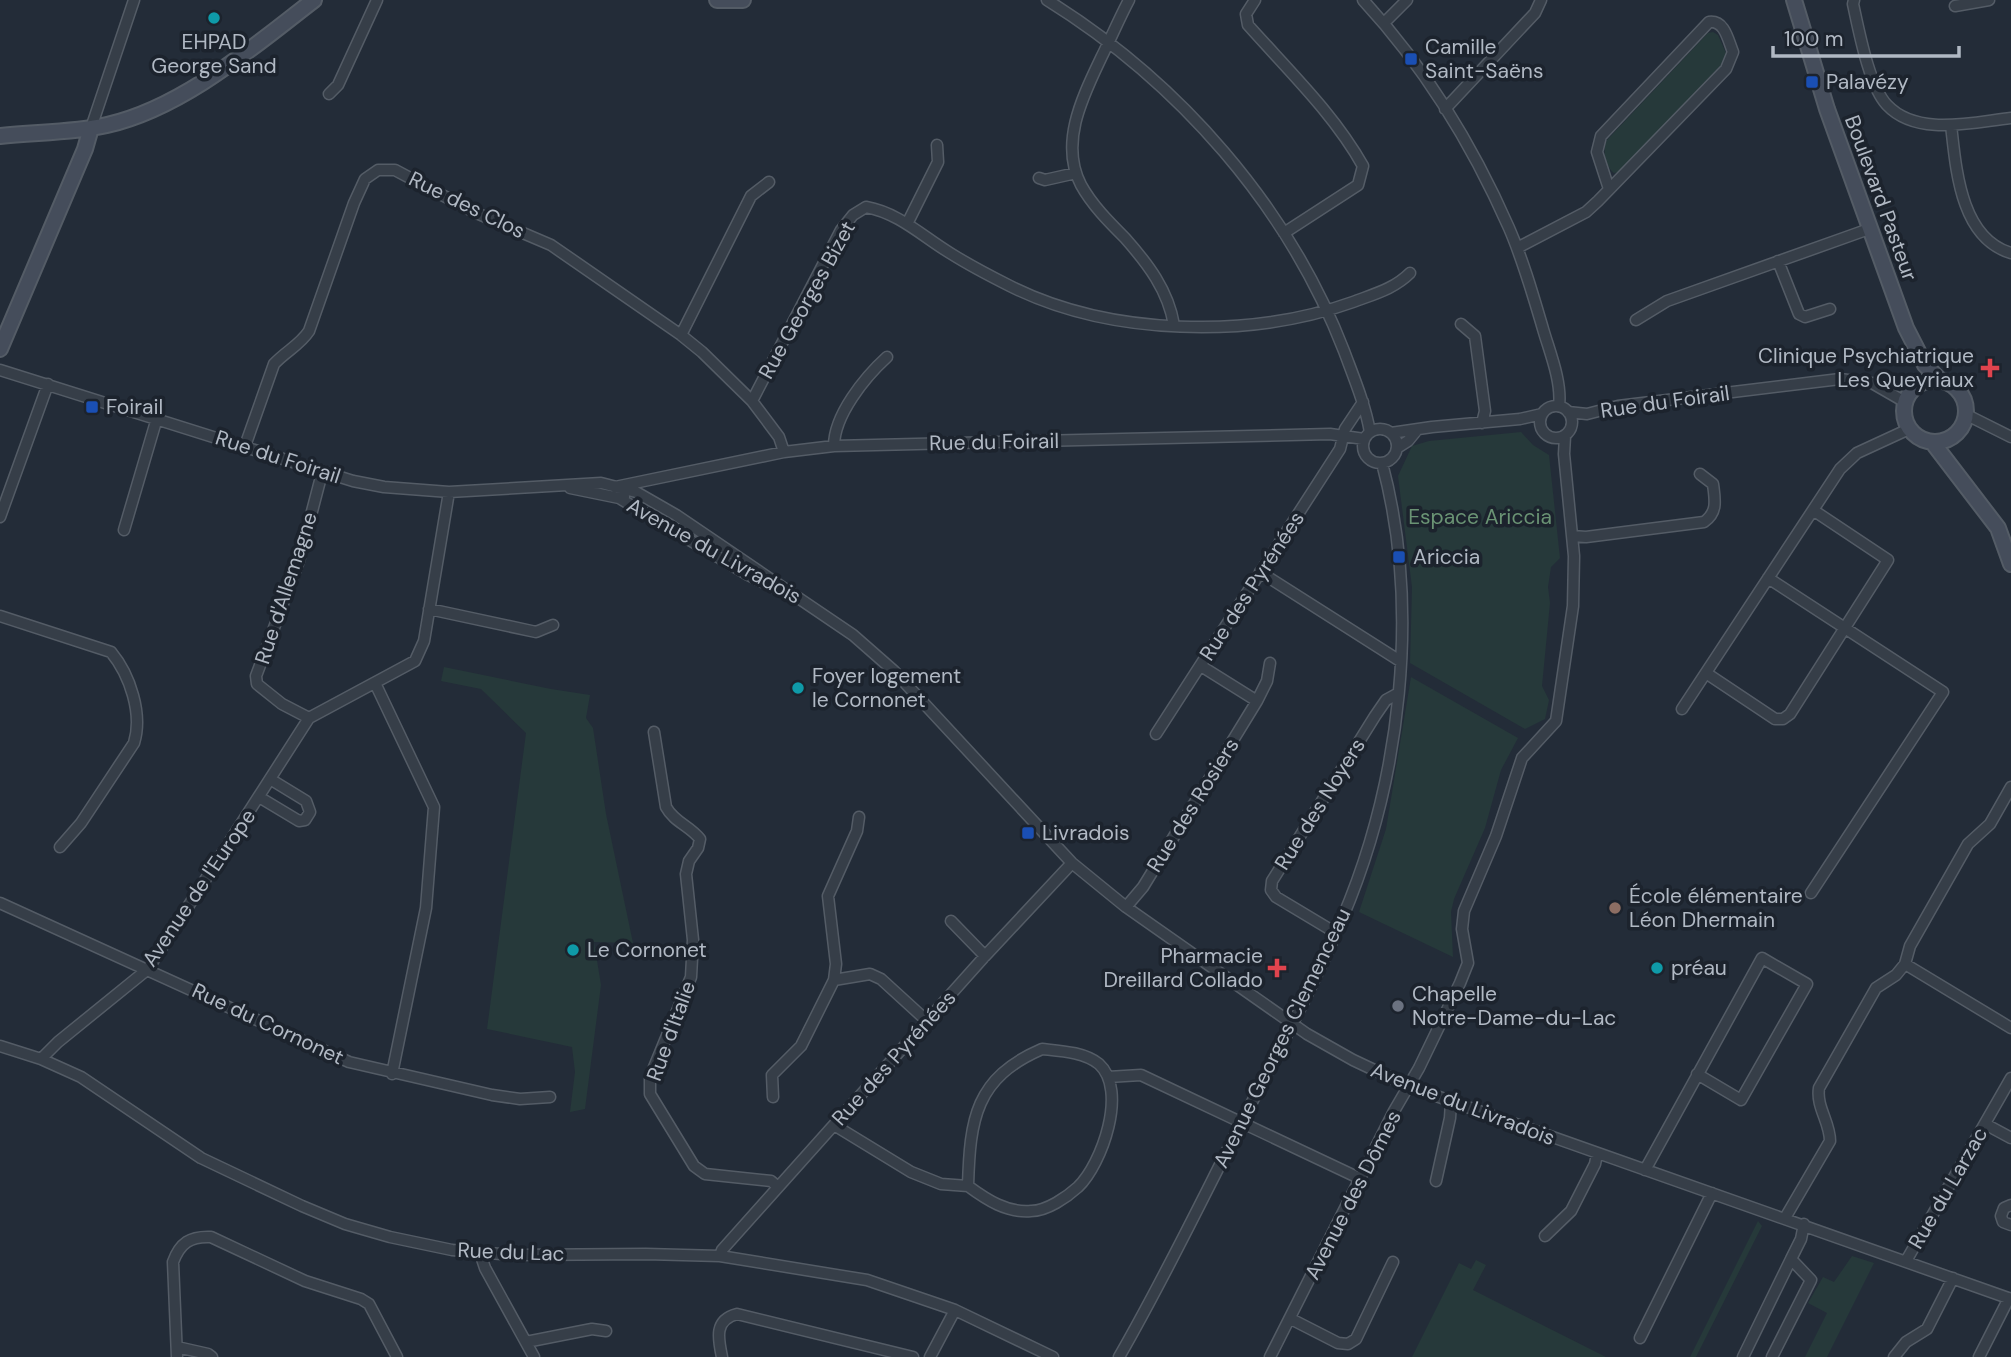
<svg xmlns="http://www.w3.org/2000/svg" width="2011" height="1357" viewBox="0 0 2011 1357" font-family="'DM Sans',sans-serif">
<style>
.green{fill:#26393a}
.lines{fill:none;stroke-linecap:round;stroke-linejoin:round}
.street-casing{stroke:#545c66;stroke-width:13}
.secondary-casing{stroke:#545c66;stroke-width:18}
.street{stroke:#363e48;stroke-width:10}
.secondary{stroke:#454d5b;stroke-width:14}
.culture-dot{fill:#0f9aa8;stroke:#1c232d;stroke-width:2.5}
.transit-dot{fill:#1a4fb4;stroke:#1c232d;stroke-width:2.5}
.health-dot{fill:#e0444e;stroke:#1c232d;stroke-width:2.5}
.education-dot{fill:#8d6e63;stroke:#1c232d;stroke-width:2.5}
.worship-dot{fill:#6b7280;stroke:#1c232d;stroke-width:2.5}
.labels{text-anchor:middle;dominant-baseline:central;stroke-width:7;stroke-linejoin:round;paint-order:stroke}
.poi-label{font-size:21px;fill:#b1b9c4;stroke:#1c232d;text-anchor:start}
.street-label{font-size:21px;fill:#b1b9c4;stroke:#1c232d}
.park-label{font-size:21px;fill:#6a9374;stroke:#1c232d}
</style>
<rect width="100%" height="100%" fill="#232c38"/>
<path class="green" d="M1713 32 1718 35 1726 53 1721 65 1619 172 1614 173C1605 166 1602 150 1607 140L1708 33Z
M1521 432 1533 445 1549 455 1560 558 1551 567 1548 587 1550 603 1542 686 1549 700 1545 719 1525 729 1410 663 1412 587 1398 476 1412 446 1429 441Z
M444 667 551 689 590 695 586 718 593 728 606 814 633 943 594 942 601 985 585 1109 570 1112 575 1072 572 1047 487 1029 526 733 481 689 441 681Z
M1411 677 1518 738 1501 770 1485 828 1454 899 1451 912 1453 957 1359 912 1386 829Z
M1758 1221 1762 1226 1696 1357H1690Z
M1852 1256 1874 1263 1827 1357H1805L1827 1313 1808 1303 1823 1277 1834 1282Z
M1476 1260 1486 1265 1473 1290 1606 1357H1412L1459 1263 1471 1269Z"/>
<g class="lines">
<defs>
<path id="street" d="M1047 0C1179 82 1288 206 1344 351 1354 378 1365 404 1370 432
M1129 0C1119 19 1111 38 1101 58 1083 96 1059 143 1081 185 1092 205 1109 222 1125 238 1148 264 1168 290 1174 325
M1255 0 1246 14 1248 25C1288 70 1334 114 1363 166L1358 185 1284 233
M1363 0C1424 66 1473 146 1509 228 1523 260 1533 295 1543 329 1550 353 1562 382 1559 406
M1854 0 1853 4C1859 31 1869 86 1887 105 1917 137 1973 122 2011 118
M1955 6 1989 0
M1384 23 1407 0
M329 94 338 85 377 0
M1445 109 1535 13 1541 0
M1951 125C1956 168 1960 238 2011 253
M91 128 134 0
M1039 178 1045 180 1076 173
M907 224 938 162 937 145
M1517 248 1586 212 1598 201 1726 69 1733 52C1728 40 1725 20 1709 22L1601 136 1597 152 1609 189
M1778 261 1799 314 1805 317 1830 309
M1636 320 1667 301 1869 229
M1461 324 1475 336 1485 411 1482 423
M681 335 751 196 769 182
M0 370 353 481 384 487 449 492 601 483 636 492 676 515 853 635 894 671 1072 863 1126 907 1307 1034 1353 1060 1408 1086 2011 1299
M752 401 841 230 853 215 866 207C899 213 922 236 950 253 969 265 990 276 1010 286 1110 336 1250 339 1353 302 1374 294 1394 289 1410 273
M1540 422a16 16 0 1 1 32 0a16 16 0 1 1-32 0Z
M1568 412 1587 414 1618 406 1840 379 1872 383 1905 402
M1965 414 2011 437
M1363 446a17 17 0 1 1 34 0a17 17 0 1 1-34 0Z
M1391 433 1432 427 1520 419 1542 414
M245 446 274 364C286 351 300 345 309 331L354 203 365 179 378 170H395L474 212 551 245 681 335 702 352 752 401 779 437 784 452
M834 446C834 415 865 377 887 357
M1397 448 1408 441 1417 430
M615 487 784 452 834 446 1330 434 1364 439
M570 488 619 498 624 497
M619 498 748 575 779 590
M0 517 48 384
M124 530 157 418
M1572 536 1586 537 1704 522C1718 512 1715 500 1713 484L1700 474
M1260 572 1400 661
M1768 578 1943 692 1811 893
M429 609 536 632 553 625
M0 616 111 652C130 675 143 714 134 743L81 823 60 847
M1706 673 1775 719H1783L1790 714 1888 560 1813 510
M375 683 434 807 426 908 392 1074
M1257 701 1267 681 1270 663
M1682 709 1840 469 1857 453 1909 429
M309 718 282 704 257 684 256 676 299 561 322 473
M654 732 666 807C674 822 690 826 700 839L698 848 689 861 686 874 693 940 691 977 650 1077V1094L694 1166 705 1174 771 1181 777 1186
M1156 734 1340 449 1345 429 1363 402
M259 797 299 821 305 820 310 812 306 801 270 779
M0 903 349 1062 492 1095 520 1099 550 1097
M1126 907 1143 887 1257 701 1201 666
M951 921 985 956
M1336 933 1276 897 1271 890 1272 881 1375 716 1386 700 1397 694
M1905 964 2011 1028
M834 980 870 974 881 979 927 1021
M0 1046 41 1059 81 1077 201 1158 302 1206 345 1224 390 1237 452 1250 514 1255 646 1254 720 1256 867 1280 955 1310 1053 1357
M1042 1049C1061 1051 1084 1052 1099 1064 1128 1090 1102 1164 1078 1187 1067 1197 1047 1211 1031 1211 1007 1213 987 1200 968 1186 970 1119 975 1078 1042 1049Z
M41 1059 58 1042 148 969 309 718 415 661 424 641 449 492
M1108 1077 1141 1075 1361 1179
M773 1097 772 1075 801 1046 834 980 836 964 828 896 857 831 859 817
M1985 1124 2011 1138
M834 1125 911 1172 941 1184 968 1186
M1645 1170 1762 958 1807 984 1741 1100 1697 1074
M1436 1181 1450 1118 1451 1102
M2011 1205 2004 1208 2001 1216 2003 1222 2011 1225
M1785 1218 1830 1141C1830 1122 1816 1107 1819 1088L1876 988 1896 975 1905 964 1910 946 1968 844 1990 824 2011 787
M1545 1236 1571 1211 1595 1164 1597 1154
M480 1253 485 1268 534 1357
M720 1256 722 1250 985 956 1072 863
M1791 1259 1801 1239 1804 1224
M1906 1261 2011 1078
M1291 1319 1338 1343 1348 1344 1356 1339 1393 1262
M1640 1338 1712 1193
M526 1342 592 1329 606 1331
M177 1347 208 1354 212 1357
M177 1357 173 1262C180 1243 190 1236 211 1237L305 1281 361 1299 369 1304 397 1357
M722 1357C718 1338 714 1320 737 1314L913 1357
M930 1357 955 1310
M1119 1357C1160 1286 1195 1214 1232 1141 1269 1068 1310 995 1342 919 1401 781 1421 608 1382 463
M1270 1357 1394 1111 1419 1068 1460 983 1468 963 1462 929 1464 911 1496 836 1522 758 1556 721 1573 606 1574 556 1564 454 1565 436
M1743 1357 1791 1259 1811 1280 1772 1357
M1894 1357 1906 1342 1927 1329 1953 1278
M1979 1357 2009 1298"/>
<path id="secondary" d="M717 0H743
M1794 0 1827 109 1906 328 1925 365 1941 381
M0 136C35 132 72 133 107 125 183 108 254 46 314 0
M0 349 85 149 91 128
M1904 411a31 31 0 1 1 62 0a31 31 0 1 1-62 0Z
M1933 443 1998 528 2011 564"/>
</defs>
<use href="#street" class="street-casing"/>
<use href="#secondary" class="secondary-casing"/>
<use href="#street" class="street"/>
<use href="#secondary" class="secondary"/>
</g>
<g class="culture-dot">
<circle cx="214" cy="18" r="7"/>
<circle cx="798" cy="688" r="7"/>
<circle cx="573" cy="950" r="7"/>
<circle cx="1657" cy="968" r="7"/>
</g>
<g class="transit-dot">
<rect x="1404" y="52" width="14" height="14" rx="3.5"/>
<rect x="1805" y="75" width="14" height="14" rx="3.5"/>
<rect x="85" y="400" width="14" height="14" rx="3.5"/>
<rect x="1392" y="550" width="14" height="14" rx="3.5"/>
<rect x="1021" y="826" width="14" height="14" rx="3.5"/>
</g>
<g class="health-dot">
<path d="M1986.5 357.5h7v7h7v7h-7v7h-7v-7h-7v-7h7z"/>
<path d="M1273.5 957.5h7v7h7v7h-7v7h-7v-7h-7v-7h7z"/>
</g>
<circle class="education-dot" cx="1615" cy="908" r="7"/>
<circle class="worship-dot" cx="1398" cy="1006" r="7"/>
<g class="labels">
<g class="poi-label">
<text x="214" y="42" text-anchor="middle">EHPAD<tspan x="214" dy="24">George Sand</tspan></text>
<text x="1425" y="47">Camille<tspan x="1425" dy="24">Saint-Saëns</tspan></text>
<text x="1826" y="82">Palavézy</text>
<text x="1974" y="356" text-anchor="end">Clinique Psychiatrique<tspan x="1974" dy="24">Les Queyriaux</tspan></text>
<text x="106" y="407">Foirail</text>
<text x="1413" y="557">Ariccia</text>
<text x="812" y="676">Foyer logement<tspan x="812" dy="24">le Cornonet</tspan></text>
<text x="1042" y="833">Livradois</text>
<text x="1629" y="896">École élémentaire<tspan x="1629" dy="24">Léon Dhermain</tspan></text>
<text x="587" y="950">Le Cornonet</text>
<text x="1263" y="956" text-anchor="end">Pharmacie<tspan x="1263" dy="24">Dreillard Collado</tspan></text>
<text x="1671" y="968">préau</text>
<text x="1412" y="994">Chapelle<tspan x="1412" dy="24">Notre-Dame-du-Lac</tspan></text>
</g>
<g class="street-label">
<text transform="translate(1881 198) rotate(70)">Boulevard Pasteur</text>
<text transform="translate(467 205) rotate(26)">Rue des Clos</text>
<text transform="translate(807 300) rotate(-61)">Rue Georges Bizet</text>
<text transform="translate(1665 402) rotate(-8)">Rue du Foirail</text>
<text transform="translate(994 442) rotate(-1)">Rue du Foirail</text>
<text transform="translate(278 457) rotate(18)">Rue du Foirail</text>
<text transform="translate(714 551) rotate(29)">Avenue du Livradois</text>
<text transform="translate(1252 586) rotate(-57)">Rue des Pyrénées</text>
<text transform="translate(286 588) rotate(-72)">Rue d'Allemagne</text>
<text transform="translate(1320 804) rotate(-58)">Rue des Noyers</text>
<text transform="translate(1193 805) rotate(-58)">Rue des Rosiers</text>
<text transform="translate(199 888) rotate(-56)">Avenue de l'Europe</text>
<text transform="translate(268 1024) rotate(25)">Rue du Cornonet</text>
<text transform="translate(671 1031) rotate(-70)">Rue d'Italie</text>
<text transform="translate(1282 1038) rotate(-64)">Avenue Georges Clemenceau</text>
<text transform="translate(894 1058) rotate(-48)">Rue des Pyrénées</text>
<text transform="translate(1463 1104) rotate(21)">Avenue du Livradois</text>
<text transform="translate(1948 1188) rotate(-60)">Rue du Larzac</text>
<text transform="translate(1353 1195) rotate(-63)">Avenue des Dômes</text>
<text transform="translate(511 1252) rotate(2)">Rue du Lac</text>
</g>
<g class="park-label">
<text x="1480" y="517">Espace Ariccia</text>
</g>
</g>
<path d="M1773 46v10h186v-10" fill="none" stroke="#b1b9c4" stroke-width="3.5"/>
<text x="1784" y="46" font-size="21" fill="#b1b9c4" stroke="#1c232d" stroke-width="5" paint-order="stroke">100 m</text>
</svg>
